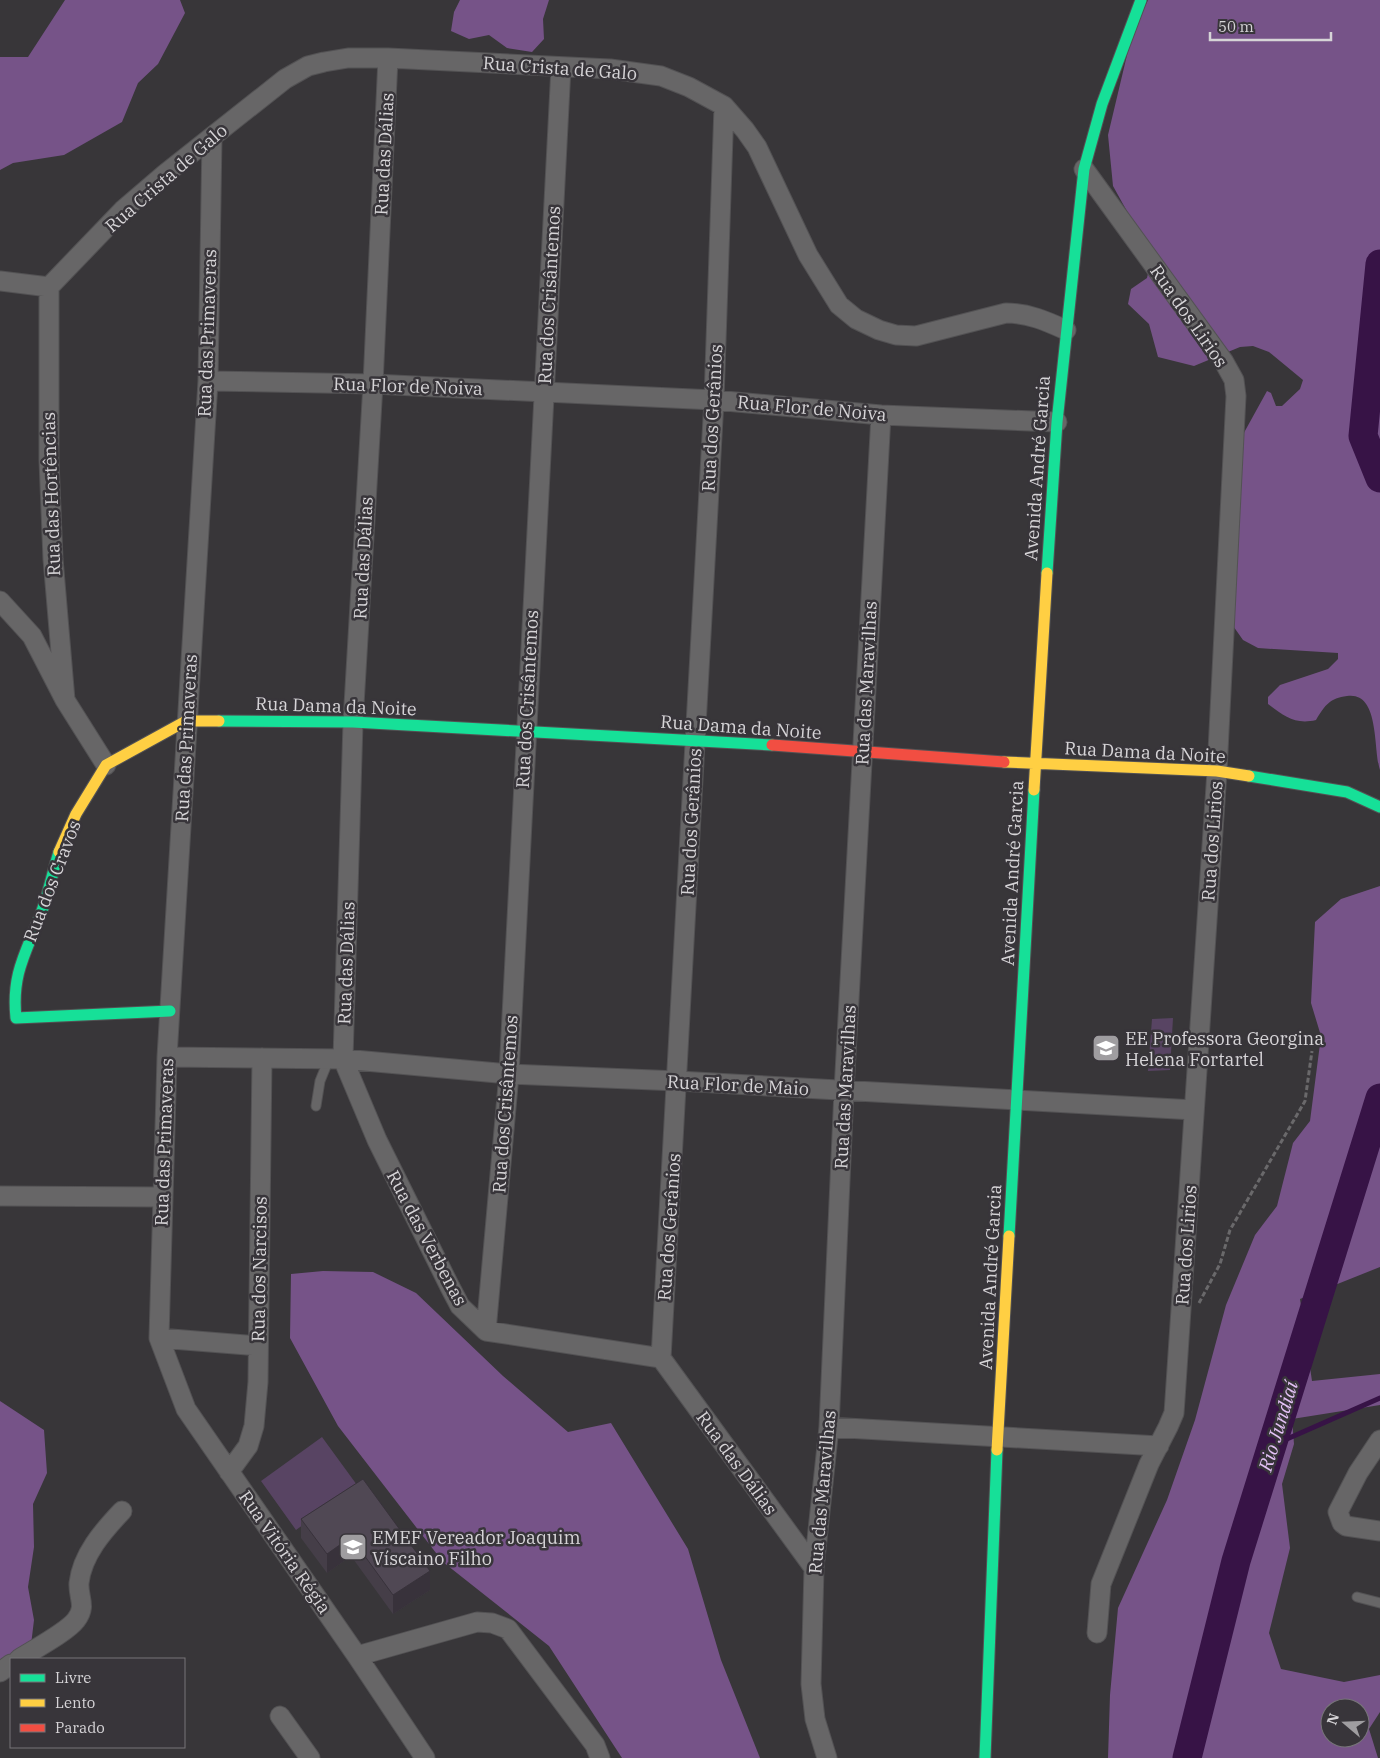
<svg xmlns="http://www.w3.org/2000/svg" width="1380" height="1758" viewBox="0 0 1380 1758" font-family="'IBM Plex Serif',serif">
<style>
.green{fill:#584463}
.forest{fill:#765388;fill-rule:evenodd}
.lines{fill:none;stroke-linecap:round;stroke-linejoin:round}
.stream{stroke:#371346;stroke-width:5}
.river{stroke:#371346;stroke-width:29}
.lane-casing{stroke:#535254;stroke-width:11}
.street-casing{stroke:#535254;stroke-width:21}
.fast-casing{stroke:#535254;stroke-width:13}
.slow-casing{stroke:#535254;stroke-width:13}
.jam-casing{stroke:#535254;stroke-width:13}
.path{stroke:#6a696b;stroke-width:3;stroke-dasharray:5 2.5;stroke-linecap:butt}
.lane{stroke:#676667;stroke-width:9}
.street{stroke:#676667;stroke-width:19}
.fast{stroke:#16e098;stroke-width:11}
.slow{stroke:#ffcf43;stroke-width:11}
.jam{stroke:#f24e42;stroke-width:11}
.wall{fill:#453e48}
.shaded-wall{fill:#38323b}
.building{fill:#504854;stroke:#38323b}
.labels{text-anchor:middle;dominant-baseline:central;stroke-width:5;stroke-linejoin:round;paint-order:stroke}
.street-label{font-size:18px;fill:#d6d4d7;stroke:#38353a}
.poi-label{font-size:18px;fill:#d6d4d7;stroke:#38353a;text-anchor:start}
.water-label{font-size:19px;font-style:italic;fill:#e3c1f5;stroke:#38353a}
</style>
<rect width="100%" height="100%" fill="#383639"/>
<path class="green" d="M1173 1018 1170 1070 1148 1071 1152 1019Z
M322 1437 357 1485 296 1530 261 1481Z"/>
<path class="forest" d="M65 0H180L185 13 158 64 138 83 122 122 64 155 13 163 0 170V57H28Z
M460 0H549L543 19 544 39 532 52 507 48 489 35 469 39 451 31 454 12Z
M1148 0H1380V770C1373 749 1380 691 1347 696 1330 698 1325 705 1316 720 1295 725 1284 716 1268 704V697L1280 685 1328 669 1338 659V653L1258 648 1243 640 1231 623 1235 449 1267 391 1271 393 1276 406H1282L1300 389 1303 380 1269 352 1253 346 1240 347 1194 366 1158 357 1149 324 1128 304 1131 289 1147 278 1150 264 1139 233 1113 186 1108 135 1132 34Z
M1380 886V1267L1300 1299 1312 1381 1380 1374V1405L1292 1419 1294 1444 1282 1484 1290 1548 1269 1633 1281 1669 1344 1682 1380 1675V1712L1369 1729 1378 1758H1108L1110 1695 1118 1608 1167 1500 1195 1420 1226 1305 1255 1235 1277 1206 1293 1143 1310 1121 1321 1036 1311 1003 1315 922 1341 899ZM1330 1708H1360V1738H1330Z
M323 1271 373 1272 416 1293 503 1376 568 1432 611 1423 688 1549 721 1660 760 1758H622L549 1646 443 1562 338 1426 290 1338 291 1274Z
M0 1401 44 1430 47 1473 33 1504 34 1547 28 1587 34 1620 31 1645 0 1666Z"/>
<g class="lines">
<path class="stream" d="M1271 1446 1380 1398"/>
<path class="river" d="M1380 264 1363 436 1380 478
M1187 1758 1236 1561 1380 1098"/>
<defs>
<path id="lane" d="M316 1106 320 1081 329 1059
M1357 1597 1380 1603"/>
<path id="street" d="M388 58 373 384 353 722 343 1059 377 1140 450 1287 460 1306 486 1331 661 1358
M212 137 208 381 167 1057 159 1338 186 1409 357 1656 425 1758
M1084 169 1224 362 1234 380 1236 396 1217 771 1175 1399 1174 1413 1168 1427 1149 1464 1101 1584 1097 1633
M0 281 49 287 123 210 165 174 285 79 308 66 324 62 348 58H388L610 69 661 76 689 87 724 106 745 130 757 147 808 255 839 305 856 319 879 330 896 335 916 336 1006 313C1028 313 1046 321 1066 330
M49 287V460L53 559 65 700
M208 381 373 384 714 400 881 415 1057 422
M0 601 32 636 65 700 106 765
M167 1057 343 1059 509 1074 678 1081 1194 1110
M0 1196 161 1197
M486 1331 509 1074 561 67
M159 1338 258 1346
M661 1358 714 400 724 106
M661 1358 814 1568
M829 1427 1159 1446
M1380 1440 1358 1473 1338 1512 1342 1523 1346 1526 1380 1531
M229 1472 248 1446 254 1426 258 1382 262 1058
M357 1656 477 1622 492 1623 508 1629 595 1745 600 1758
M19 1659C33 1650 67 1632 76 1620 87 1606 78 1598 79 1583 82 1555 103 1531 122 1511
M0 1672 11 1664
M280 1716 310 1758
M827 1758 815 1719 811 1684 814 1568 829 1427 844 1091 881 415"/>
<path id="fast" d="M1047 573 1057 422 1084 169 1102 104 1141 0
M219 721 353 722 772 745
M1249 776 1347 792 1380 807
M59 852C53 871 49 890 43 908 28 950 11 971 16 1018L170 1011
M1009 1236 1034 790
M985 1758 997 1450"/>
<path id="slow" d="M1004 762 1217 771 1249 776
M1034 790 1047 573
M59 852 76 814 106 765 186 721H219
M997 1450 1009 1236"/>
<path id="jam" d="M772 745 1004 762"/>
</defs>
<use href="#lane" class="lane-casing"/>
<use href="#street" class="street-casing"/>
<use href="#fast" class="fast-casing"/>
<use href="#slow" class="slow-casing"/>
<use href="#jam" class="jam-casing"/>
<path class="path" d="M1199 1303 1220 1264 1230 1230 1305 1101 1312 1051"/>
<use href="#lane" class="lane"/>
<use href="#street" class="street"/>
<use href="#fast" class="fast"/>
<use href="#slow" class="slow"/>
<use href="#jam" class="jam"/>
</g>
<path class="wall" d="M363 1479 430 1590 393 1614 351 1556 327 1573 301 1538V1519Z"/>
<path class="shaded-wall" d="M351 1537V1556L327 1573V1554Z
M430 1571V1590L393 1614V1595Z"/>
<path class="building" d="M363 1479 430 1571 393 1595 351 1537 327 1554 301 1519Z"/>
<defs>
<symbol id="school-square" viewBox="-11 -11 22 22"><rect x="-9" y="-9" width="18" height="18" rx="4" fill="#9f9da0" stroke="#38353a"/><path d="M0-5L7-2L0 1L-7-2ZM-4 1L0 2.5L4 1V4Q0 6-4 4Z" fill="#fff"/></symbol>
</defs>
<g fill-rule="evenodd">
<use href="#school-square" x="1090" y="1032" width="32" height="32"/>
<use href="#school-square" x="337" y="1531" width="32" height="32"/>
</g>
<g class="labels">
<g class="street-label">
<text transform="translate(560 68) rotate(4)">Rua Crista de Galo</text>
<text transform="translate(384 154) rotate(-87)">Rua das Dálias</text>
<text transform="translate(166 178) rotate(-41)">Rua Crista de Galo</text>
<text transform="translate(549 295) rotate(-87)">Rua dos Crisântemos</text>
<text transform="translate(1189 316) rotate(55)">Rua dos Lirios</text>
<text transform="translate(207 333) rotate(-88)">Rua das Primaveras</text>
<text transform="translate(408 386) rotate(2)">Rua Flor de Noiva</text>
<text transform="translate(812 408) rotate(5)">Rua Flor de Noiva</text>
<text transform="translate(712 418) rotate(-87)">Rua dos Gerânios</text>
<text transform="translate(1037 468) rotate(-86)">Avenida André Garcia</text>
<text transform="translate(51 494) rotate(-92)">Rua das Hortências</text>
<text transform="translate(363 558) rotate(-87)">Rua das Dálias</text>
<text transform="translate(866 683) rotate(-87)">Rua das Maravilhas</text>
<text transform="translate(527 699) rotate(-87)">Rua dos Crisântemos</text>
<text transform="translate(336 706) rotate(2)">Rua Dama da Noite</text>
<text transform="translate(741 727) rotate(4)">Rua Dama da Noite</text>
<text transform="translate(186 738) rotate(-87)">Rua das Primaveras</text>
<text transform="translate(1145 752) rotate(3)">Rua Dama da Noite</text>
<text transform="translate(691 822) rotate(-87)">Rua dos Gerânios</text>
<text transform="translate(1212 841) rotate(-86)">Rua dos Lirios</text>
<text transform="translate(1012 873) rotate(-87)">Avenida André Garcia</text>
<text transform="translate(52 881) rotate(-69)">Rua dos Cravos</text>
<text transform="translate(346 963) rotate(-88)">Rua das Dálias</text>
<text transform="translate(738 1085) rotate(3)">Rua Flor de Maio</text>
<text transform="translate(845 1087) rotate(-87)">Rua das Maravilhas</text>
<text transform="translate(505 1104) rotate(-86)">Rua dos Crisântemos</text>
<text transform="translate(164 1142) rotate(-88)">Rua das Primaveras</text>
<text transform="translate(669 1227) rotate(-86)">Rua dos Gerânios</text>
<text transform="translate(427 1238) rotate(62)">Rua das Verbenas</text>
<text transform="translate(1186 1245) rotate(-86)">Rua dos Lirios</text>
<text transform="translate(259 1269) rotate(-89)">Rua dos Narcisos</text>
<text transform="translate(990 1277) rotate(-87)">Avenida André Garcia</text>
<text transform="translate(737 1463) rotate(54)">Rua das Dálias</text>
<text transform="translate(822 1492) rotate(-85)">Rua das Maravilhas</text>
<text transform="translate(285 1552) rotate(55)">Rua Vitória Régia</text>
</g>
<g class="poi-label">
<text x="1125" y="1038">EE Professora Georgina<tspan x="1125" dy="21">Helena Fortartel</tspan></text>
<text x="372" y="1537">EMEF Vereador Joaquim<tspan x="372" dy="21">Víscaino Filho</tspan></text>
</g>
<g class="water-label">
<text transform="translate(1278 1426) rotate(-73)">Rio Jundiaí</text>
</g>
</g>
<rect x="10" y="1658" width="175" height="90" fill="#38353a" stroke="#777579"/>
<rect x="20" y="1674" width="25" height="8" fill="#16e098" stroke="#777579"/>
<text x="55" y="1683" font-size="15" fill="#d6d4d7">Livre</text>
<rect x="20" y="1699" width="25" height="8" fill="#ffcf43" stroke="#777579"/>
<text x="55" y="1708" font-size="15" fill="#d6d4d7">Lento</text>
<rect x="20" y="1724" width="25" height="8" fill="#f24e42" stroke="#777579"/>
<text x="55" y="1733" font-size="15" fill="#d6d4d7">Parado</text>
<g transform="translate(1345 1723) rotate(289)"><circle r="24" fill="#38353a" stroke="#777579"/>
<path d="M0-4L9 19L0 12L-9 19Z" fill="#9f9da0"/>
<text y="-8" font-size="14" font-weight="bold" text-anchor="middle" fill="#d6d4d7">N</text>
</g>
<path d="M1210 32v8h121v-8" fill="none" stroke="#d6d4d7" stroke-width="2.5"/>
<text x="1218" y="32" font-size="15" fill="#d6d4d7" stroke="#38353a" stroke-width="4" paint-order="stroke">50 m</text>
</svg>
